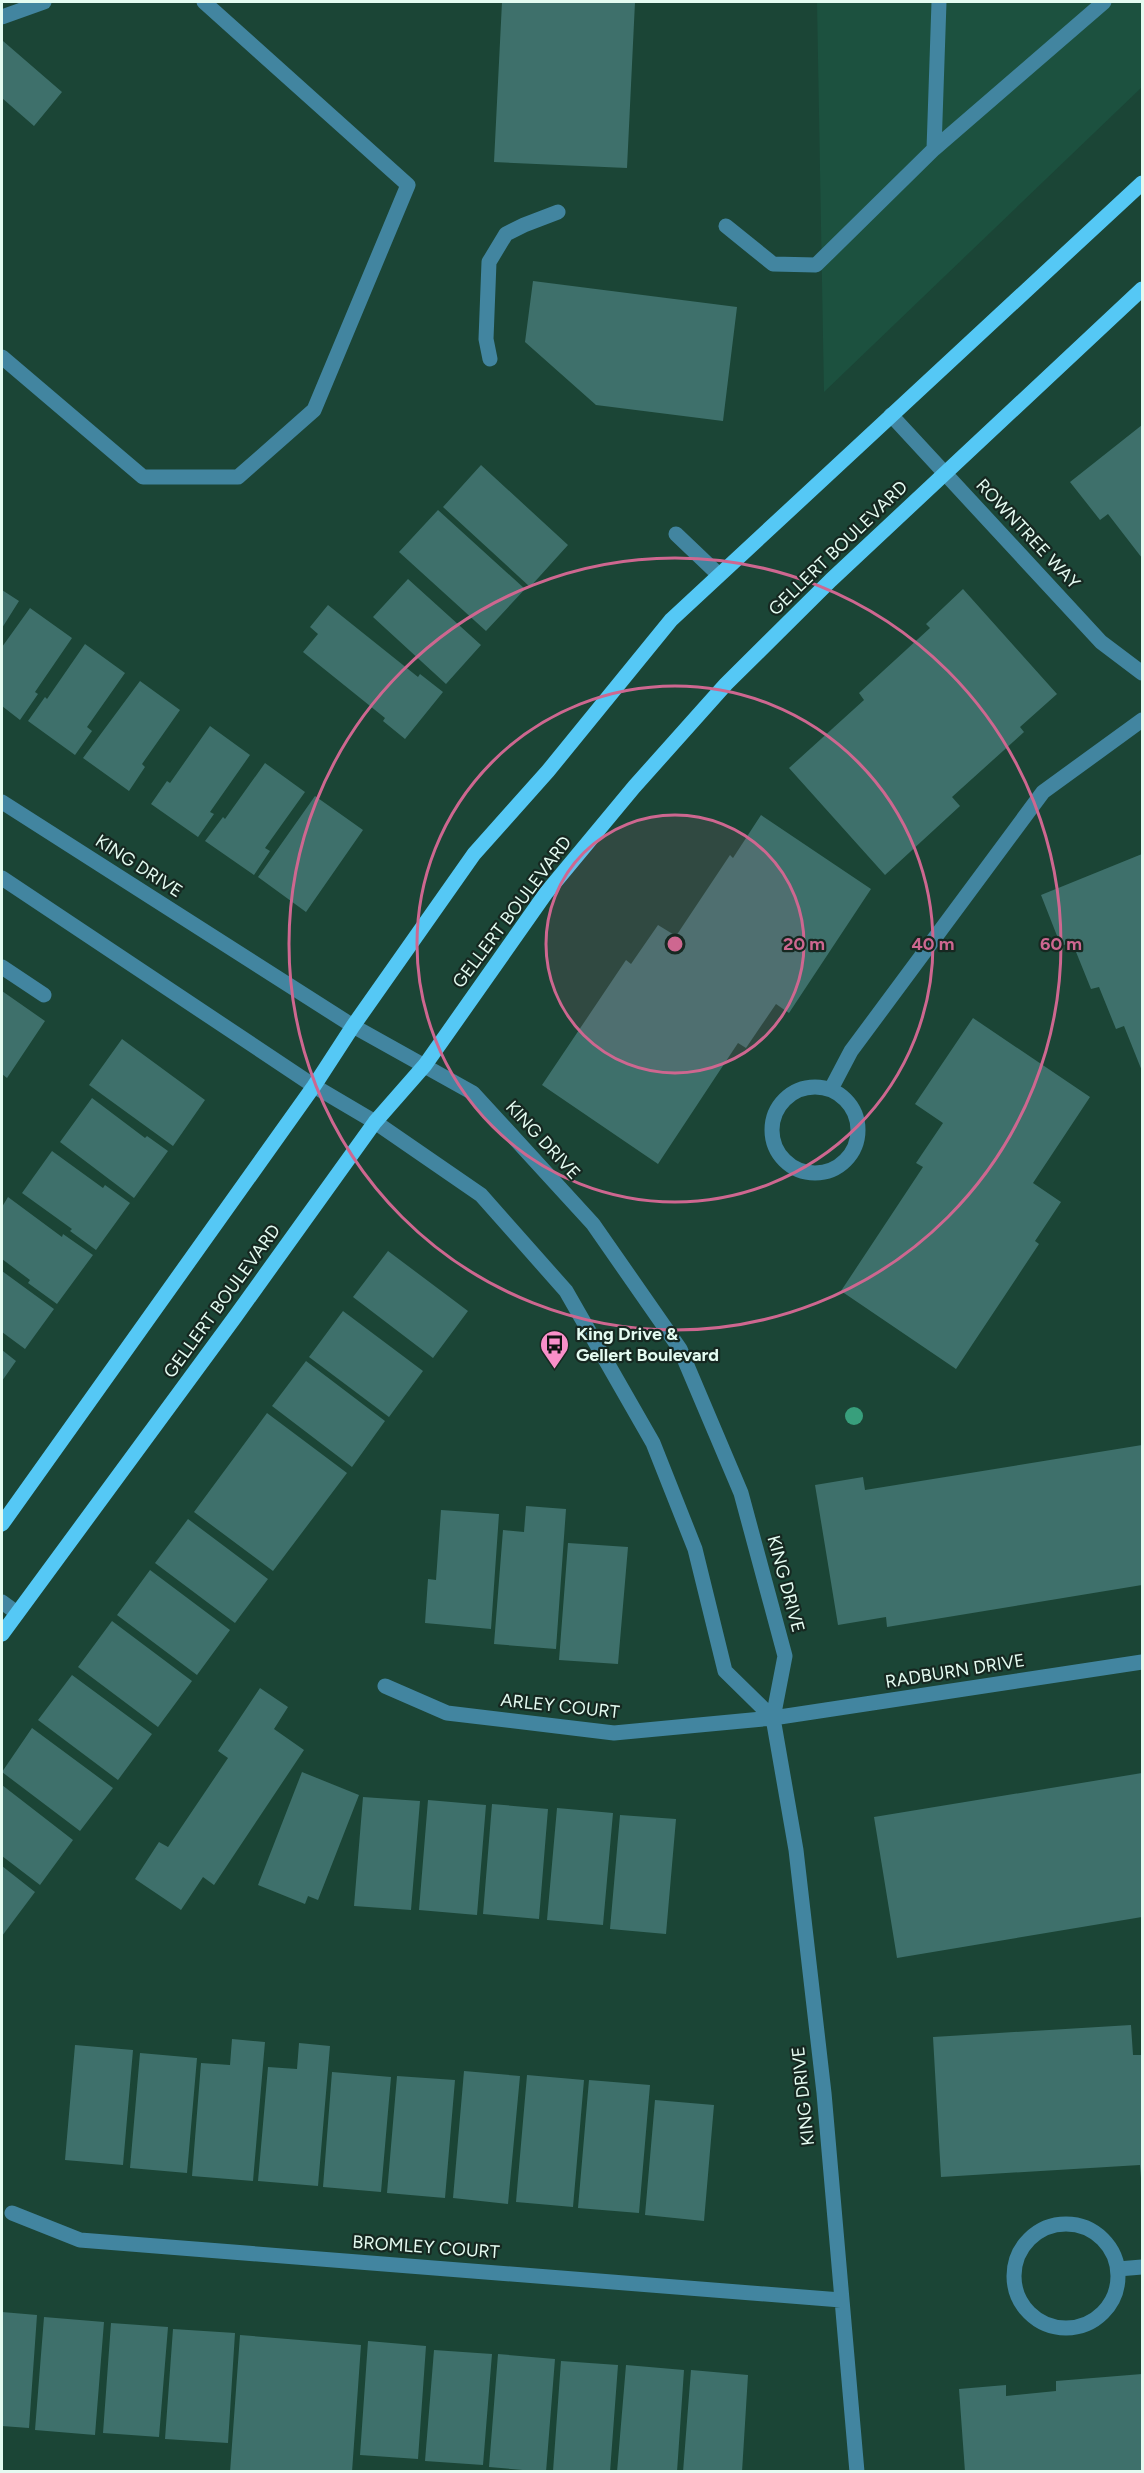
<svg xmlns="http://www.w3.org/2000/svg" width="1144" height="2473" viewBox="0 0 1144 2473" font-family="Figtree,sans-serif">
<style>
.built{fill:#1c513f}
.building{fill:#3e706b}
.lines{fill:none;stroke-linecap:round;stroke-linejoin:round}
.minor{stroke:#4285a0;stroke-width:15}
.major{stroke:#55c8f5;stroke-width:15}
.tree{fill:#389f7c}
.ring{fill:none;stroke:#ce6790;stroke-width:3}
.labels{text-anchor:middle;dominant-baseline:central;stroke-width:4.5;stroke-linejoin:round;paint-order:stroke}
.street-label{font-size:18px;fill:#e4fbf1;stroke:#162821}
.poi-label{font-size:18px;font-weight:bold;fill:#e4fbf1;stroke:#162821;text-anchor:start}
.centre{fill:#ce6790;stroke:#162821;stroke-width:3}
.ring-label{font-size:18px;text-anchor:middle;font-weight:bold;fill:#ce6790;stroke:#162821;stroke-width:4.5;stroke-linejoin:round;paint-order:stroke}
</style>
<rect width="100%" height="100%" fill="#1b4536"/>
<path class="built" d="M817 2H1142V87L824 392Z"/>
<path class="building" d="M502 2H635L627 168 494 162Z
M3 41 62 92 34 126 2 98Z
M533 281 737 307 723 421 596 405 525 342Z
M1142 425V558L1108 514 1100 520 1070 482Z
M481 465 568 545 530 587 443 507Z
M438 510 525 589 486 631 399 552Z
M408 579 481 645 446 684 373 617Z
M963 589 1057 694 1020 727 1024 732 952 797 960 806 885 875 789 768 864 700 859 693 930 628 926 624Z
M2 590 19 601 2 628Z
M328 605 418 677 420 674 443 692 405 739 383 721 385 718 303 652 318 634 310 627Z
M30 608 72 638 35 692 38 694 20 720 2 706V647Z
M85 644 125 673 87 727 92 731 75 755 28 721 45 697 47 699Z
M140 681 180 710 142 764 145 767 129 791 83 758Z
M210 726 250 755 210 812 214 814 198 837 151 804 167 781 170 783Z
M265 763 305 792 265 848 270 851 254 875 205 841 223 817 225 819Z
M315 796 363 830 306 912 258 877Z
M761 815 871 889 789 1013 776 1004 746 1048 738 1043 658 1164 542 1085 626 960 631 964 658 925 676 936 730 855 733 858Z
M1142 854V1071L1124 1026 1116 1029 1099 987 1091 989 1072 942 1061 946 1041 895Z
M2 991 45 1021 7 1078 2 1074Z
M973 1018 1090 1097 1033 1183 1061 1202 1035 1241 1039 1244 956 1369 841 1291 923 1167 916 1163 943 1123 915 1104Z
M122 1039 205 1100 173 1146 89 1085Z
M92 1098 145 1138 147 1136 168 1151 134 1198 60 1142Z
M52 1151 103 1188 105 1185 130 1203 96 1250 70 1231 72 1229 22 1193Z
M8 1197 62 1237 63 1234 93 1255 57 1304 28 1283 30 1280 2 1259V1207Z
M388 1251 468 1311 433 1358 353 1297Z
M2 1271 54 1309 25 1349 2 1332Z
M343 1311 423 1371 389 1417 309 1357Z
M2 1350 16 1361 2 1381Z
M306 1361 385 1421 352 1467 272 1406Z
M267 1413 347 1473 273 1571 194 1512Z
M1142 1445V1585L887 1627 886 1617 838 1625 815 1485 863 1477 865 1490Z
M526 1506 566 1509 556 1649 494 1644 503 1530 524 1532Z
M441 1510 499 1514 491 1629 425 1623 428 1579 436 1580Z
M188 1519 268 1579 235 1623 155 1563Z
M568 1543 628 1547 618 1664 559 1660Z
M150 1570 230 1630 197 1675 117 1615Z
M112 1621 192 1681 158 1727 78 1667Z
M72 1675 152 1734 118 1780 38 1720Z
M260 1688 288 1707 274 1729 304 1750 214 1885 203 1877 181 1910 135 1879 159 1842 168 1847 228 1758 218 1751Z
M32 1728 113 1788 80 1831 2 1772Z
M302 1772 359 1795 318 1900 308 1896 305 1904 258 1885Z
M1142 1773V1917L897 1958 874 1817Z
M2 1785 73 1840 40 1885 2 1856Z
M363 1797 420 1801 411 1910 354 1906Z
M428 1800 486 1805 477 1915 419 1910Z
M492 1804 548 1809 539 1919 483 1914Z
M557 1808 613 1813 603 1925 547 1920Z
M620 1815 676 1819 666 1934 610 1929Z
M2 1866 35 1892 2 1936Z
M1131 2025 1133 2055H1142V2178H1141L1140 2165 941 2177 933 2037Z
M232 2039 265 2042 253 2181 192 2176 201 2063 230 2065Z
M299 2043 330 2046 318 2186 258 2181 268 2067 297 2069Z
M75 2045 133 2050 123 2165 65 2160Z
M140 2053 197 2058 187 2173 130 2168Z
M464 2071 520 2076 508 2204 453 2198Z
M332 2072 391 2077 381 2192 323 2187Z
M527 2075 584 2080 573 2207 516 2202Z
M397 2076 455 2080 445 2198 387 2193Z
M589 2080 650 2085 639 2213 578 2208Z
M655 2100 714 2105 704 2221 645 2215Z
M2 2312 37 2315 29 2428 2 2426Z
M44 2317 104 2322 95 2435 35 2430Z
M111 2323 168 2327 159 2437 103 2433Z
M173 2329 235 2333 228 2443 165 2439Z
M240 2335 361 2345 352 2472H230Z
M368 2341 426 2346 418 2459 360 2455Z
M434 2350 492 2354 483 2465 425 2461Z
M498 2354 555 2359 546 2472 489 2467Z
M561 2361 618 2365 610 2472 553 2471Z
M626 2365 684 2370 677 2472H617Z
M691 2370 748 2375 742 2472H683Z
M1142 2374V2472H965L959 2389 1006 2385V2396L1056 2391V2381Z"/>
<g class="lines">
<path class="minor" d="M2 17 44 2
M934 149 939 2
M726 226 773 264 816 265 934 149 1104 2
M2 357 143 477H238L314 410 408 185 204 2
M490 359 486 339 489 262 506 234 524 225 558 212
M891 415 1101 642 1142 673
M676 534 718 574
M2 802 353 1026 473 1093 593 1224 680 1349 741 1493 785 1656 773 1718 796 1850 824 2093 857 2472
M2 878 314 1086 375 1122 481 1195 566 1291 653 1443 695 1549 725 1671 773 1718
M2 967 44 995
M772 1130a43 43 0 1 1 86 0a43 43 0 1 1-86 0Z
M831 1089 851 1051 1043 792 1142 720
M2 1602 17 1613
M385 1686 447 1713 614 1733 773 1718 1142 1662
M12 2213 80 2240 841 2300
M1014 2276a52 52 0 1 1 104 0a52 52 0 1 1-104 0Z
M1118 2269 1142 2267"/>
<path class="major" d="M2 1524 314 1086 353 1026 474 854 548 771 671 620 1142 183
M2 1634 235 1317 375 1122 425 1065 546 893 634 787 726 684 831 580 1142 289"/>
</g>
<circle class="tree" cx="854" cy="1416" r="9"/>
<circle cx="675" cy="944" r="129" fill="#ce6790" fill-opacity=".12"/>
<g class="ring">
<circle cx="675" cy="944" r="129"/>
<circle cx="675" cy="944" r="258"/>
<circle cx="675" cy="944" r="386"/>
</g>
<defs>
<symbol id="bus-pin" viewBox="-11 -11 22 30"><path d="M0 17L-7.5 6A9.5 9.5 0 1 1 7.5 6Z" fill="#f98fc9" stroke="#162821"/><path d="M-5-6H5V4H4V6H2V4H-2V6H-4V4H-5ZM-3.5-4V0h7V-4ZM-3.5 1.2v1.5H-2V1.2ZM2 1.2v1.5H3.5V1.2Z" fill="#111"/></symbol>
</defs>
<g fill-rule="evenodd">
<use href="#bus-pin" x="538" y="1328" width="33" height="45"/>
</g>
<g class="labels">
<g class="street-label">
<text transform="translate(1028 534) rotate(47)">ROWNTREE WAY</text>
<text transform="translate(838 548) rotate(-44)">GELLERT BOULEVARD</text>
<text transform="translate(139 866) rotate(33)">KING DRIVE</text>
<text transform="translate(512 912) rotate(-53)">GELLERT BOULEVARD</text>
<text transform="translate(543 1140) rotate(47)">KING DRIVE</text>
<text transform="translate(222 1301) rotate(-54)">GELLERT BOULEVARD</text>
<text transform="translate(786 1584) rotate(75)">KING DRIVE</text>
<text transform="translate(955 1671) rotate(-9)">RADBURN DRIVE</text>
<text transform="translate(560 1706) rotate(6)">ARLEY COURT</text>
<text transform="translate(803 2096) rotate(-96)">KING DRIVE</text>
<text transform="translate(426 2247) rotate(4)">BROMLEY COURT</text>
</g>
<g class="poi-label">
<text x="576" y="1334">King Drive &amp;<tspan x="576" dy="21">Gellert Boulevard</tspan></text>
</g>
</g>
<circle cx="675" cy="944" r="9" class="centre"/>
<g class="ring-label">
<text x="804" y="950">20 m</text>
<text x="933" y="950">40 m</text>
<text x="1061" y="950">60 m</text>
</g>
<rect width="1144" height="2473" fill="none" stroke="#e4fbf1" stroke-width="6"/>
</svg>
